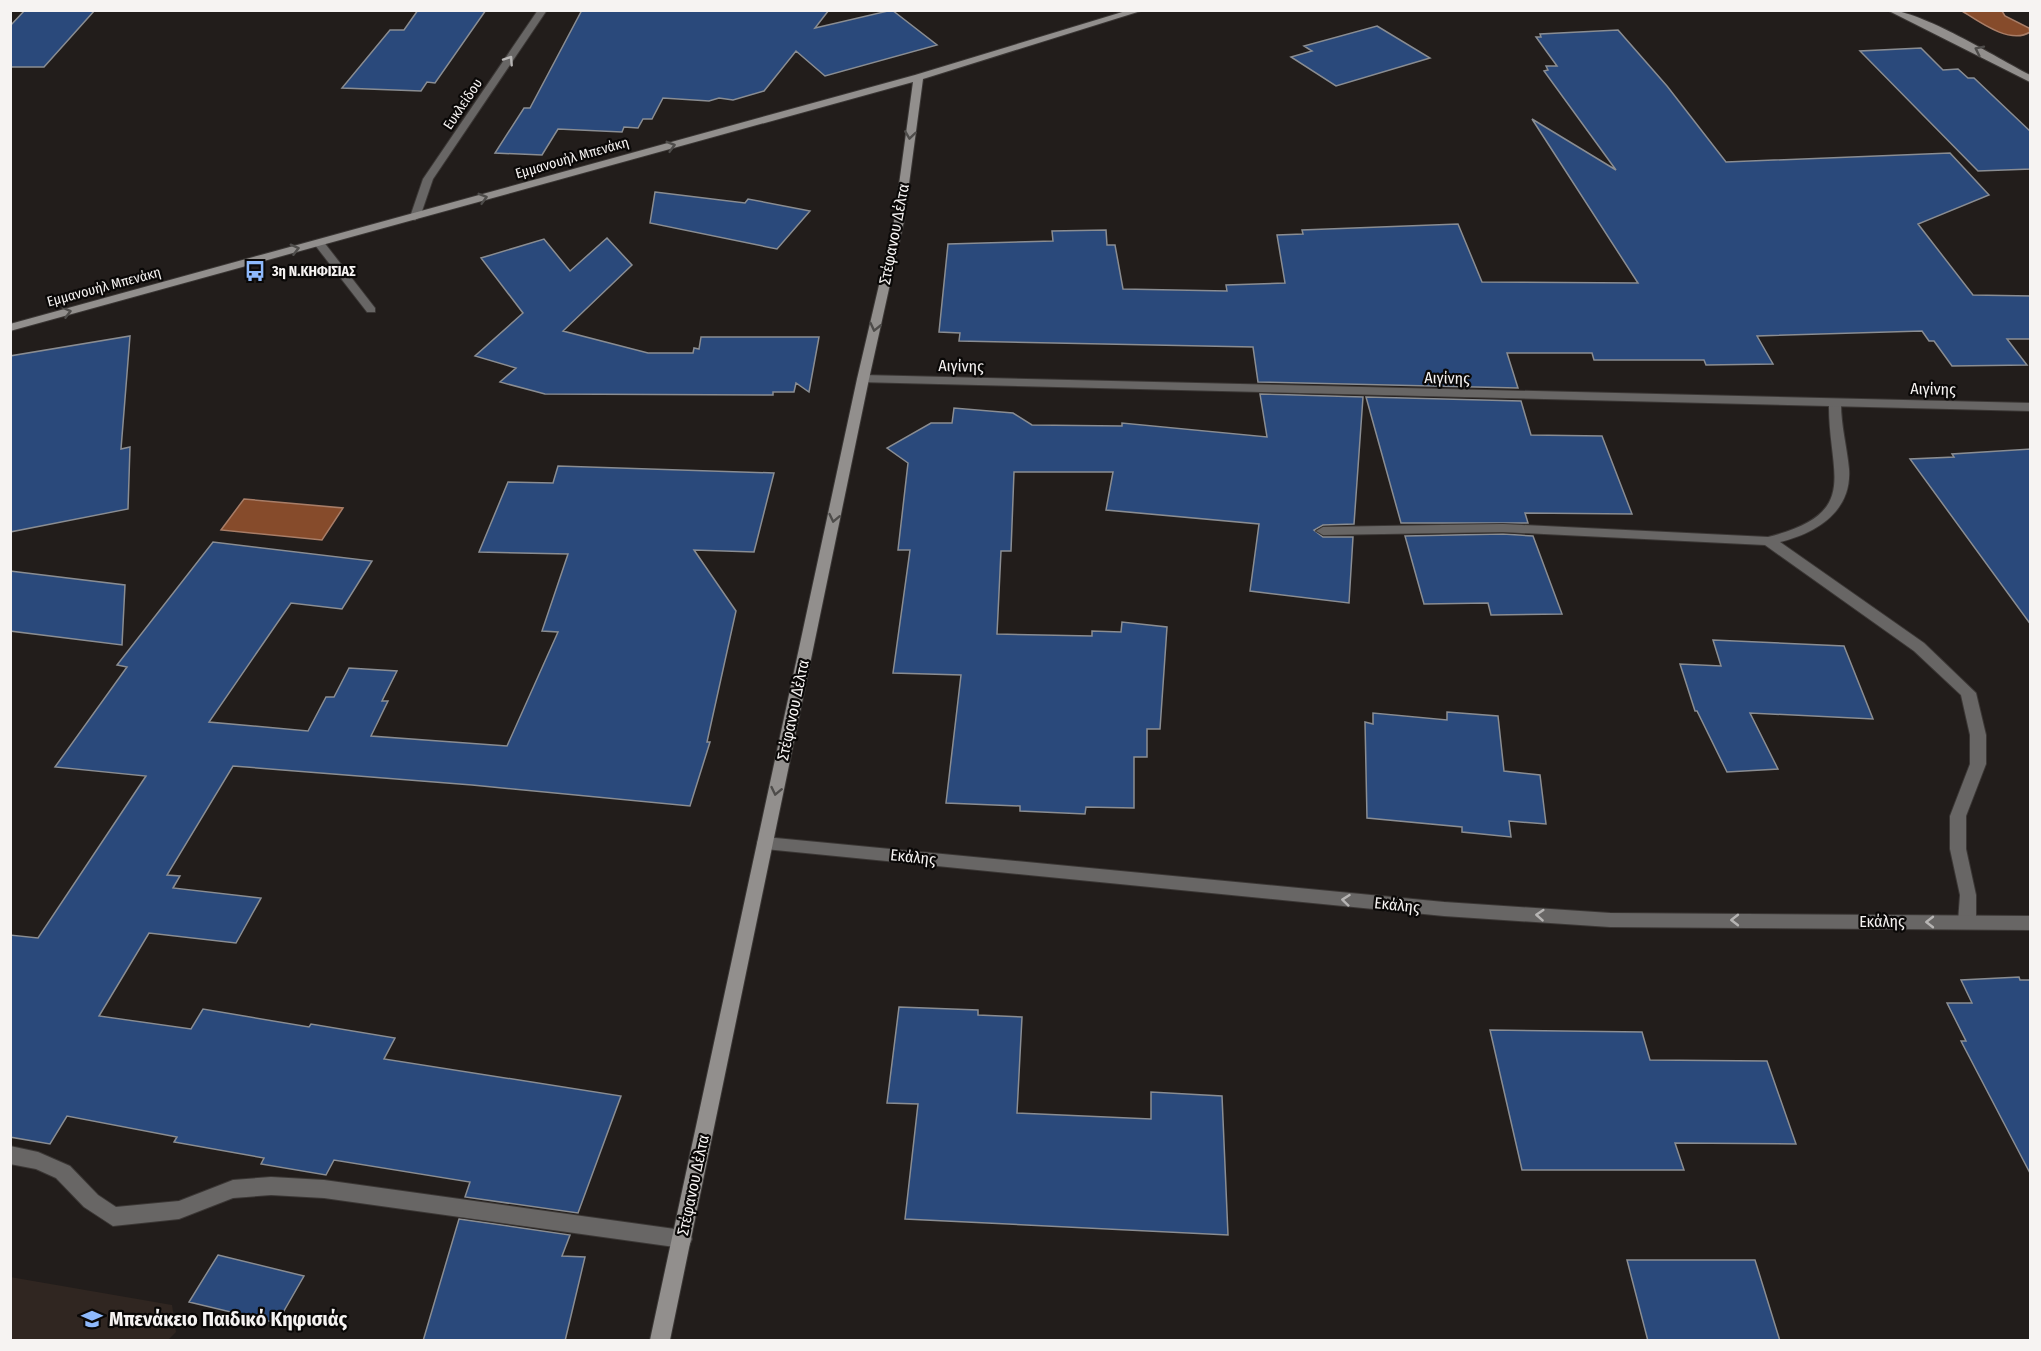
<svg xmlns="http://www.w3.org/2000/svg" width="2041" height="1351" viewBox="0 0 2041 1351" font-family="'Fira Sans Condensed',sans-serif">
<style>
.built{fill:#302621}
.water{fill:#864b2b;stroke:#a87d67;stroke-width:1.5}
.building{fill:#2a497b;stroke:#8a8d92;stroke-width:1.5}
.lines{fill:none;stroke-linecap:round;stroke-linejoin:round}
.lane-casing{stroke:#3b3735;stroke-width:2}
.street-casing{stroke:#3b3735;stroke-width:2}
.secondary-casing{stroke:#3b3735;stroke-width:2}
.lane{fill:#686665;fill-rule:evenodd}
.street{fill:#686665;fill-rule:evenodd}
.secondary{fill:#928f8d;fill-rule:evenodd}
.oneway{stroke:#4e4c4a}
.oneway2{stroke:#b6b4b3}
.labels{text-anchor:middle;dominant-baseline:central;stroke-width:4.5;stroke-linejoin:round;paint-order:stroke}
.far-street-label{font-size:14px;fill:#f6f3f2;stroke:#0a0807}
.far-poi-label{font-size:14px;font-weight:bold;fill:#f6f3f2;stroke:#0a0807;text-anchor:start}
.street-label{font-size:16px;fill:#f6f3f2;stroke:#0a0807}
.near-poi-label{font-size:20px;font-weight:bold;fill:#f6f3f2;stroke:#0a0807;text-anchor:start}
</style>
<rect width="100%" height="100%" fill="#221d1b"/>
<path class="built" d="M10 1277 172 1305 176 1332 168 1340H11Z"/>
<path class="water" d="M1962 11H2002L2005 16 2029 28 2030 32C2010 45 1978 21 1962 11Z
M244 499 343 508 322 540 221 530Z"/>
<path class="building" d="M25 10H95L44 67H10V26Z
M418 10H486L435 83 427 82 421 91 342 88 390 30H404Z
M582 10H829L815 28 892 10 937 45 825 76 796 51 764 91 733 100 719 98 709 101 663 98 652 119H643L638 128 624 127 622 132 558 129 542 155 495 153 524 108H530Z
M1377 26 1430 58 1336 86 1291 57 1312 51 1304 46Z
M1618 30 1667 86 1726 162 1950 153 1989 195 1918 224 1973 295 2031 296V339H2007L2027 365 1952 366 1934 341H1929L1922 331 1757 336 1773 364 1706 365 1704 360H1594L1592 353H1507L1518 388 1258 382 1253 347 959 341 960 333 939 332 948 244 1053 241 1052 231 1106 230 1107 245H1115L1123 289 1227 291 1226 285 1285 283 1277 235 1303 234 1302 230 1458 224 1482 282 1638 283 1532 119 1616 170 1544 71 1548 70 1546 66H1557L1536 37H1541L1540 34Z
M1921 48 1943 70 1958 69 1968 78H1974L2031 132V169L1978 171 1860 51Z
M655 192 745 203 748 199 810 211 777 249 650 223Z
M607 238 632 265 563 331 648 353H693L694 348 699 349 701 337H819L809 392 796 383 794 392H773V395L545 394 500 382 516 368 475 356 523 313 481 258 544 239 570 271Z
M130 336 121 449 130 447 128 509 10 532V356Z
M1260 394 1363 397 1354 524 1323 525 1314 530 1323 537H1353L1349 603 1250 591 1259 524 1106 510 1113 472H1014L1011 551H1001L997 634 1092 636V631L1121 632 1122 622 1167 627 1160 729H1147V757H1134V808L1086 807 1085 814 1020 811V806L946 803 961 675 893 673 910 550H898L908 463 887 448 931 423H952L954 408 1013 413 1032 425 1122 426V423L1267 437Z
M1366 397 1521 401 1531 435 1602 436 1632 514 1525 513 1528 523H1401Z
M2031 449V625L1910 459 1954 457 1952 454Z
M558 466 774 473 754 552 694 550 736 611 707 742H710L690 806 472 785 233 766 167 875 180 876 173 888 261 898 236 943 149 933 99 1016 191 1029 203 1009 309 1027 311 1024 395 1038 384 1059 621 1096 578 1213 465 1197 470 1182 334 1160 326 1175 261 1164 264 1158 174 1142 177 1137 67 1116 50 1144 10 1137V935L38 938 146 776 55 767 127 667 117 665 213 542 372 561 342 609 291 603 209 722 308 731 326 697H334L349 668 397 671 382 701H388L371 736 507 746 558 632 542 631 568 554 479 552 508 482 553 483Z
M1503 534 1533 536 1562 614 1491 615 1488 603 1424 604 1405 536Z
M10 571 125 585 122 645 10 631Z
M1713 640 1844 646 1873 719 1750 713 1778 769 1727 772 1697 711H1695L1680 664 1721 666Z
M1447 712 1498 716 1504 771 1540 775 1546 824 1509 821 1511 837 1462 832V827L1367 818 1365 722 1373 724V713L1447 720Z
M2019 977 2020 980H2031V1175L1961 1041H1966L1947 1003H1972L1961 980Z
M899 1007 978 1010V1015L1022 1017 1017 1113 1151 1119V1092L1222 1096 1228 1235 905 1219 918 1104 887 1103Z
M1490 1030 1642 1032 1650 1060 1767 1061 1796 1144 1675 1143 1684 1170H1522Z
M459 1219 570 1235 562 1256 585 1257 565 1341H423Z
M218 1255 304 1276 277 1323 189 1302Z
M1627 1260H1755L1780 1341H1648Z"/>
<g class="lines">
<defs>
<path id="lane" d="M319 240 323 241 375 308V312H367L315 245 313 243Z
M1835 400 1841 404C1841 426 1847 447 1849 469 1852 511 1817 533 1780 542L1924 643 1976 693 1986 735V764L1966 816V849L1976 895V922L1973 927 1967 929 1961 927 1958 922 1960 895 1950 849V816L1970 764V735L1961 695 1914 651 1765 545 1503 532 1323 535 1316 531 1323 527 1503 524 1768 537C1863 513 1828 474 1829 404Z
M10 1146 38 1152 70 1166 98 1195 116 1207 179 1201 233 1180 271 1177 324 1180 682 1230 689 1232 692 1239 689 1246 682 1248 324 1198 271 1195 233 1198 179 1219 113 1226 84 1207 56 1178 36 1169 10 1164Z"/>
<path id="street" d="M538 10H547L433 179 420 217 415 220 411 219 410 217 423 179Z
M863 375 2030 403V411L859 382 857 379Z
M765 837 1444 902 1610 913 2030 916V930L1610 927 1444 916 765 849 759 848 757 843 759 838Z"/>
<path id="secondary" d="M1129 10H1144L923 79 904 221 869 379 670 1340H650L857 379 894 221 913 82 10 331V324L915 75Z
M1887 10C1921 10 1997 58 2030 75V82Z"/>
</defs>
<use href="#lane" class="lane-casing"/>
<use href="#street" class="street-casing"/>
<use href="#secondary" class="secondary-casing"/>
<use href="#lane" class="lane"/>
<use href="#street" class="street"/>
<use href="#secondary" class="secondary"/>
</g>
<defs><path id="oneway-chevron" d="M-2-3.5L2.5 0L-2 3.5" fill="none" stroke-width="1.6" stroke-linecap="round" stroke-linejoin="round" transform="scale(1.5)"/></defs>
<g class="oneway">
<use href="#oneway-chevron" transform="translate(1979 50) rotate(-154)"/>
<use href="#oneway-chevron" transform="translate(910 135) rotate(98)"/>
<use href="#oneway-chevron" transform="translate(671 146) rotate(-16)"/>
<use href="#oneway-chevron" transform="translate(483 198) rotate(-16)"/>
<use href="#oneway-chevron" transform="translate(295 249) rotate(-15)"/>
<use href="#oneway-chevron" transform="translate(67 312) rotate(-15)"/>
<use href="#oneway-chevron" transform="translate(875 327) rotate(103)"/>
<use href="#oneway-chevron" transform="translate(834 518) rotate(102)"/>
<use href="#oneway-chevron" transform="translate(776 791) rotate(102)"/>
</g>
<g class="oneway2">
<use href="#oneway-chevron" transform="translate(509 60) rotate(-56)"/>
<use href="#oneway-chevron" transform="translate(1346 900) rotate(-174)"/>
<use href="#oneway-chevron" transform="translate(1540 915) rotate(-176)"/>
<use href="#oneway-chevron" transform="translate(1735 920) rotate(-180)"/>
<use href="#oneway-chevron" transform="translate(1930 922) rotate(-180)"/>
</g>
<defs>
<symbol id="bus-bare" viewBox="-9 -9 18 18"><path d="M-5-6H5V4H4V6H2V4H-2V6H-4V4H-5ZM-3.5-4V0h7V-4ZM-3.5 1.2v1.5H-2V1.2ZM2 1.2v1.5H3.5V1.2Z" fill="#8eb9fc" stroke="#0a0807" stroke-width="2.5" paint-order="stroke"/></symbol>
<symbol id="school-bare" viewBox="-9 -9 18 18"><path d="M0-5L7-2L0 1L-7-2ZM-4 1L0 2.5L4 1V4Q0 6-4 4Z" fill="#8eb9fc" stroke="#0a0807" stroke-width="2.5" paint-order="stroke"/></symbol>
</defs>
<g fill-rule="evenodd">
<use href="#bus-bare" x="240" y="256" width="30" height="30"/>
<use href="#school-bare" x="77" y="1304" width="30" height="30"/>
</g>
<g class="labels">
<g class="far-street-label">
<text transform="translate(463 104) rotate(-56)">Ευκλείδου</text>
<text transform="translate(572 158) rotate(-16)">Εμμανουήλ Μπενάκη</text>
<text transform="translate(104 287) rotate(-15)">Εμμανουήλ Μπενάκη</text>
</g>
<g class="far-poi-label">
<text x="272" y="271">3η Ν.ΚΗΦΙΣΙΑΣ</text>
</g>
<g class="street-label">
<text transform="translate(894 234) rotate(-79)">Στέφανου Δέλτα</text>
<text transform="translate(961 366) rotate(1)">Αιγίνης</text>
<text transform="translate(1447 378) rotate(1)">Αιγίνης</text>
<text transform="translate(1933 389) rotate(1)">Αιγίνης</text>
<text transform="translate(793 710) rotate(-78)">Στέφανου Δέλτα</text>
<text transform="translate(913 857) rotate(6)">Εκάλης</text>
<text transform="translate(1397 905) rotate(6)">Εκάλης</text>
<text x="1882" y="921">Εκάλης</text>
<text transform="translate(693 1185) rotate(-78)">Στέφανου Δέλτα</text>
</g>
<g class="near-poi-label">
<text x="109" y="1319">Μπενάκειο Παιδικό Κηφισιάς</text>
</g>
</g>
<rect width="2041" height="1351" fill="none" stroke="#f6f3f2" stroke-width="24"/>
</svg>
